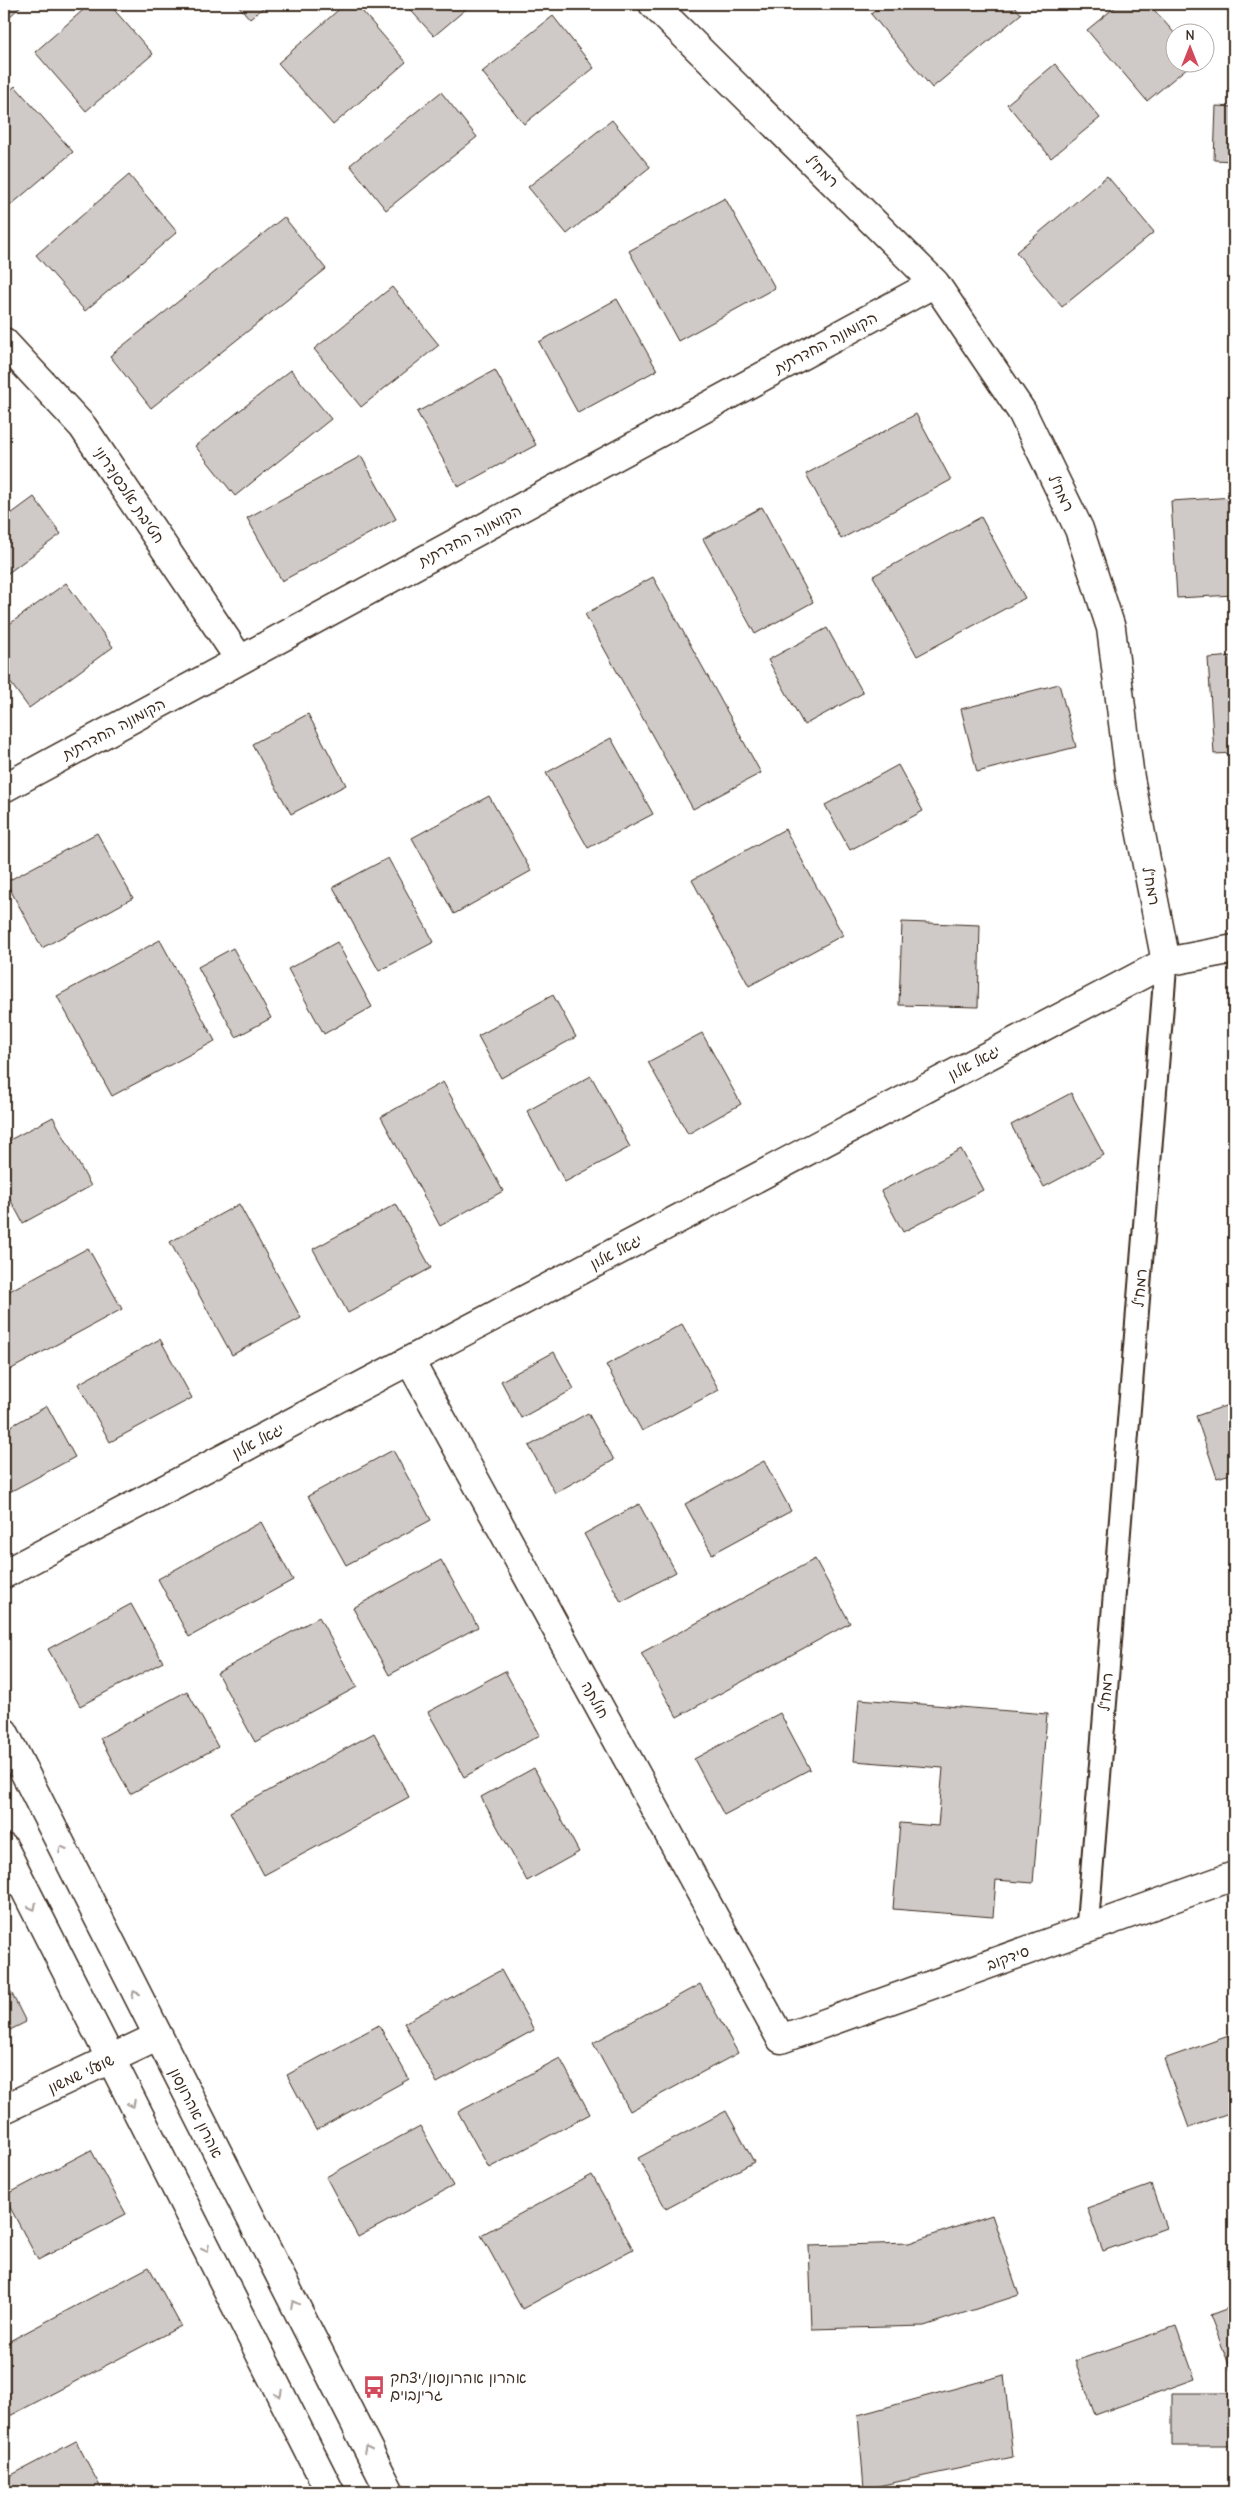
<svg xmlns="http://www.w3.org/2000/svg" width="1238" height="2496" viewBox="0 0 1238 2496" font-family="'Comic Neue','Playpen Sans Hebrew',sans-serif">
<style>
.building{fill:#cfcac7;stroke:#3b2a1e}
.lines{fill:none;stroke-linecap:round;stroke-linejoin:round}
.service-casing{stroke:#3b2a1e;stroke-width:25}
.minor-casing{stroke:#3b2a1e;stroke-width:31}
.tertiary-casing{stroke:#3b2a1e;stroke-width:31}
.service{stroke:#fff;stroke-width:21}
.minor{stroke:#fff;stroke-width:28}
.tertiary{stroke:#fff;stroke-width:28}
.oneway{stroke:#a79f9a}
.labels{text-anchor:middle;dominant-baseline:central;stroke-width:4;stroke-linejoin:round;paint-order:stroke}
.street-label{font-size:15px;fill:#3b2a1e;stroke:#fff}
.poi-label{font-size:15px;fill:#3b2a1e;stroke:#fff;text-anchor:start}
</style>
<rect width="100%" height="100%" fill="#fff"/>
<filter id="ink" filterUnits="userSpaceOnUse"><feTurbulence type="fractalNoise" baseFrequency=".02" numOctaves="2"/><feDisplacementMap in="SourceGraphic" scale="10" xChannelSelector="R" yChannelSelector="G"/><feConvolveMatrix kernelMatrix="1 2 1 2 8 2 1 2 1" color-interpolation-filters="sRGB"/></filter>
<g filter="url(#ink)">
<path class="building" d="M4 4H23L4 22Z
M90 4H109L153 54 86 111 35 52Z
M237 4H268L250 19Z
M345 4H356L406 62 333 125 278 63Z
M405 4H472L434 36Z
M883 4H1012L1021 14 932 88 871 14Z
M1119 4H1149L1176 35V62H1194L1147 101 1087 30Z
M553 16 594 68 524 124 482 72Z
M1055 64 1100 118 1051 158 1007 104Z
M15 86 73 152 4 211V96Z
M441 92 477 137 386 210 350 165Z
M1216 106 1234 107V161L1214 160Z
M612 120 650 167 567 234 528 187Z
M129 175 177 232 85 311 36 255Z
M1107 176 1154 232 1062 307 1016 252Z
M725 198 775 288 678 341 629 251Z
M284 217 326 269 151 408 110 356Z
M392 287 439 345 361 407 314 349Z
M617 299 657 370 578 413 539 342Z
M291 370 331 419 235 496 195 446Z
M495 370 536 445 458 487 417 412Z
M916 414 951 480 841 539 806 474Z
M361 456 396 519 282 581 247 518Z
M34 497 61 534 4 576V519Z
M1234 497V595L1177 598 1171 501Z
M762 507 813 602 755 634 703 539Z
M981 517 1025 598 917 656 873 576Z
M653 577 761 773 693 809 585 614Z
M66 583 113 647 29 708 4 674V628Z
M827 628 863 693 804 725 768 660Z
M1234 656V753L1214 754 1208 658Z
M1059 684 1076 747 977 772 961 709Z
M308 714 346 785 291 814 252 744Z
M611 738 653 814 588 848 546 773Z
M898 765 923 811 850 850 825 805Z
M489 796 531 871 454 914 412 838Z
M785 829 843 935 749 986 692 880Z
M97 833 133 898 42 948 6 882Z
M388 858 434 942 379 971 333 887Z
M902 922 980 925 978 1007 899 1005Z
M160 940 215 1041 112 1096 57 996Z
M337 942 372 1007 324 1034 288 969Z
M233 948 271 1018 236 1037 198 967Z
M553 995 576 1037 501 1078 478 1036Z
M702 1033 741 1104 688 1134 648 1062Z
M591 1076 630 1147 565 1182 527 1111Z
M443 1082 503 1191 440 1226 381 1117Z
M1071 1093 1104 1155 1044 1187 1011 1125Z
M53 1117 91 1186 23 1223 4 1188V1143Z
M961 1149 983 1190 903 1232 881 1191Z
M239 1204 301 1318 232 1355 170 1242Z
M396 1204 431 1268 348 1313 313 1249Z
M88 1248 122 1309 4 1373V1294Z
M682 1324 719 1390 642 1431 606 1365Z
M160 1339 192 1398 110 1442 78 1384Z
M554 1352 574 1389 521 1418 501 1381Z
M1234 1403V1473L1217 1478 1196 1416Z
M47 1406 75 1457 4 1495V1430Z
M588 1413 614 1460 555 1493 529 1446Z
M393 1450 431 1520 346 1565 308 1496Z
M764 1461 791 1511 712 1554 685 1504Z
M639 1504 676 1572 621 1602 584 1534Z
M261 1522 293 1580 189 1637 158 1579Z
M815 1559 850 1623 677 1717 641 1653Z
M441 1560 478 1627 389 1675 353 1608Z
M131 1604 163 1662 80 1706 48 1649Z
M319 1617 357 1687 255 1742 217 1673Z
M505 1671 540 1735 464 1777 428 1712Z
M187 1691 218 1747 130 1794 100 1738Z
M859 1699 1047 1714 1033 1883 996 1880 993 1917 893 1909 900 1823 938 1826 943 1768 854 1761Z
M780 1713 810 1769 724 1815 694 1759Z
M374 1733 409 1797 264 1875 230 1812Z
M534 1768 579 1852 527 1881 481 1797Z
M501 1970 534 2030 437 2083 404 2023Z
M4 1978 26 2022 4 2033Z
M700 1984 738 2053 630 2111 593 2043Z
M379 2025 409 2079 316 2130 287 2075Z
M1234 2034V2111L1189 2128 1164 2059Z
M560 2058 590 2114 489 2168 458 2112Z
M726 2111 754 2162 666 2209 638 2158Z
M420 2126 453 2186 358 2237 326 2177Z
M91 2150 126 2214 38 2260 4 2196Z
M592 2175 633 2249 522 2309 481 2235Z
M1151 2185 1166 2228 1103 2251 1087 2208Z
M992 2215 1019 2295 924 2326 812 2329 809 2246 909 2243Z
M149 2267 181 2326 4 2419V2344Z
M1234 2306V2369L1231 2370 1210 2315Z
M1176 2326 1195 2379 1095 2415 1075 2361Z
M1004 2375 1013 2457 864 2489 858 2415Z
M1172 2393H1234V2446H1172Z
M76 2441 103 2492H10L4 2479Z"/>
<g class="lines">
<defs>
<path id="service" d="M1087 1929 1166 962"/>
<path id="minor" d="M653 4 935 283 1022 412 1079 529 1111 628 1130 778 1166 962
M4 342 83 427 240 660
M4 788 935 283
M410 1361 781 2039 1234 1876
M4 1574 1166 962 1234 949
M4 2109 157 2037"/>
<path id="tertiary" d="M4 1732 390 2492
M4 1848 330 2492"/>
</defs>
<use href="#service" class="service-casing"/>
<use href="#minor" class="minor-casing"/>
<use href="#tertiary" class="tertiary-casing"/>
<use href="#service" class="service"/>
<use href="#minor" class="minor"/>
<use href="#tertiary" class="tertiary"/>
</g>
<defs><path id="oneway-chevron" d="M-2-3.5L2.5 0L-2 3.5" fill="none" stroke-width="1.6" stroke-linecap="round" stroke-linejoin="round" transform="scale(1.25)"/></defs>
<g class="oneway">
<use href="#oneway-chevron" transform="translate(62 1849) rotate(-117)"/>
<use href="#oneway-chevron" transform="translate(33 1907) rotate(63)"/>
<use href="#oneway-chevron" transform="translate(135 1994) rotate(-117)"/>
<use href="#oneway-chevron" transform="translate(132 2104) rotate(63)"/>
<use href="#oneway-chevron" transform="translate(206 2249) rotate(63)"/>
<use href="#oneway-chevron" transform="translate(294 2304) rotate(-117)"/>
<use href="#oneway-chevron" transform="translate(279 2394) rotate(63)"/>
<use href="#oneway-chevron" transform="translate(367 2449) rotate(-117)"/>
</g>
</g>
<defs>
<symbol id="bus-bare" viewBox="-9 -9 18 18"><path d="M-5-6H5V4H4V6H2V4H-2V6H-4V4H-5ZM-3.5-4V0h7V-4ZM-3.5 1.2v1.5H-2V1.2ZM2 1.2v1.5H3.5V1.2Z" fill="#d1495b" stroke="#fff" stroke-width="2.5" paint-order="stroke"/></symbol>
</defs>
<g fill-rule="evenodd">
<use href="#bus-bare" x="358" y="2371" width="32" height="32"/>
</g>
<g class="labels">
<g class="street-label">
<text transform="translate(822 171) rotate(45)">רמח"ל</text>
<text transform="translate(826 343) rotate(-28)">הקומונה החדרתית</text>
<text transform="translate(1061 493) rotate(64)">רמח"ל</text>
<text transform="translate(129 495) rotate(56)">חטיבת אלכסנדרוני</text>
<text transform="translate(470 536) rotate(-28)">הקומונה החדרתית</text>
<text transform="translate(114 729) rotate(-28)">הקומונה החדרתית</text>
<text transform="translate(1151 886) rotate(79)">רמח"ל</text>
<text transform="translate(974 1063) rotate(-28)">יגאל אלון</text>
<text transform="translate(616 1252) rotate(-28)">יגאל אלון</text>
<text transform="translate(1140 1288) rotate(-85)">רמח"ל</text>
<text transform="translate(258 1441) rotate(-28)">יגאל אלון</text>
<text transform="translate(1106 1692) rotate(-85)">רמח"ל</text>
<text transform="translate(595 1700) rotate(61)">חולתה</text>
<text transform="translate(1008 1958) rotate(-20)">סידקוב</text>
<text transform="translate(81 2074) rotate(-25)">שועלי שמשון</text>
<text transform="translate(196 2113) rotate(63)">אהרון אהרונסון</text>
</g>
<g class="poi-label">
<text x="390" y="2378">אהרון אהרונסון/יצחק<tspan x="390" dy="17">גרינבוים</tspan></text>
</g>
</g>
<rect width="1238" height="2496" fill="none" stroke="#fff" stroke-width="20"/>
<rect x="10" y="10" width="1218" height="2476" fill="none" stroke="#3b2a1e" stroke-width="2" filter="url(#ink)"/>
<g transform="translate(1190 48)"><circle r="24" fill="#ffffff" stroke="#b1aaa5"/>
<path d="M0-4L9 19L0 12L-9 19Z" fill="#d1495b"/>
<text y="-8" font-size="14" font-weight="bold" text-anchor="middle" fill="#3b2a1e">N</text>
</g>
</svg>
